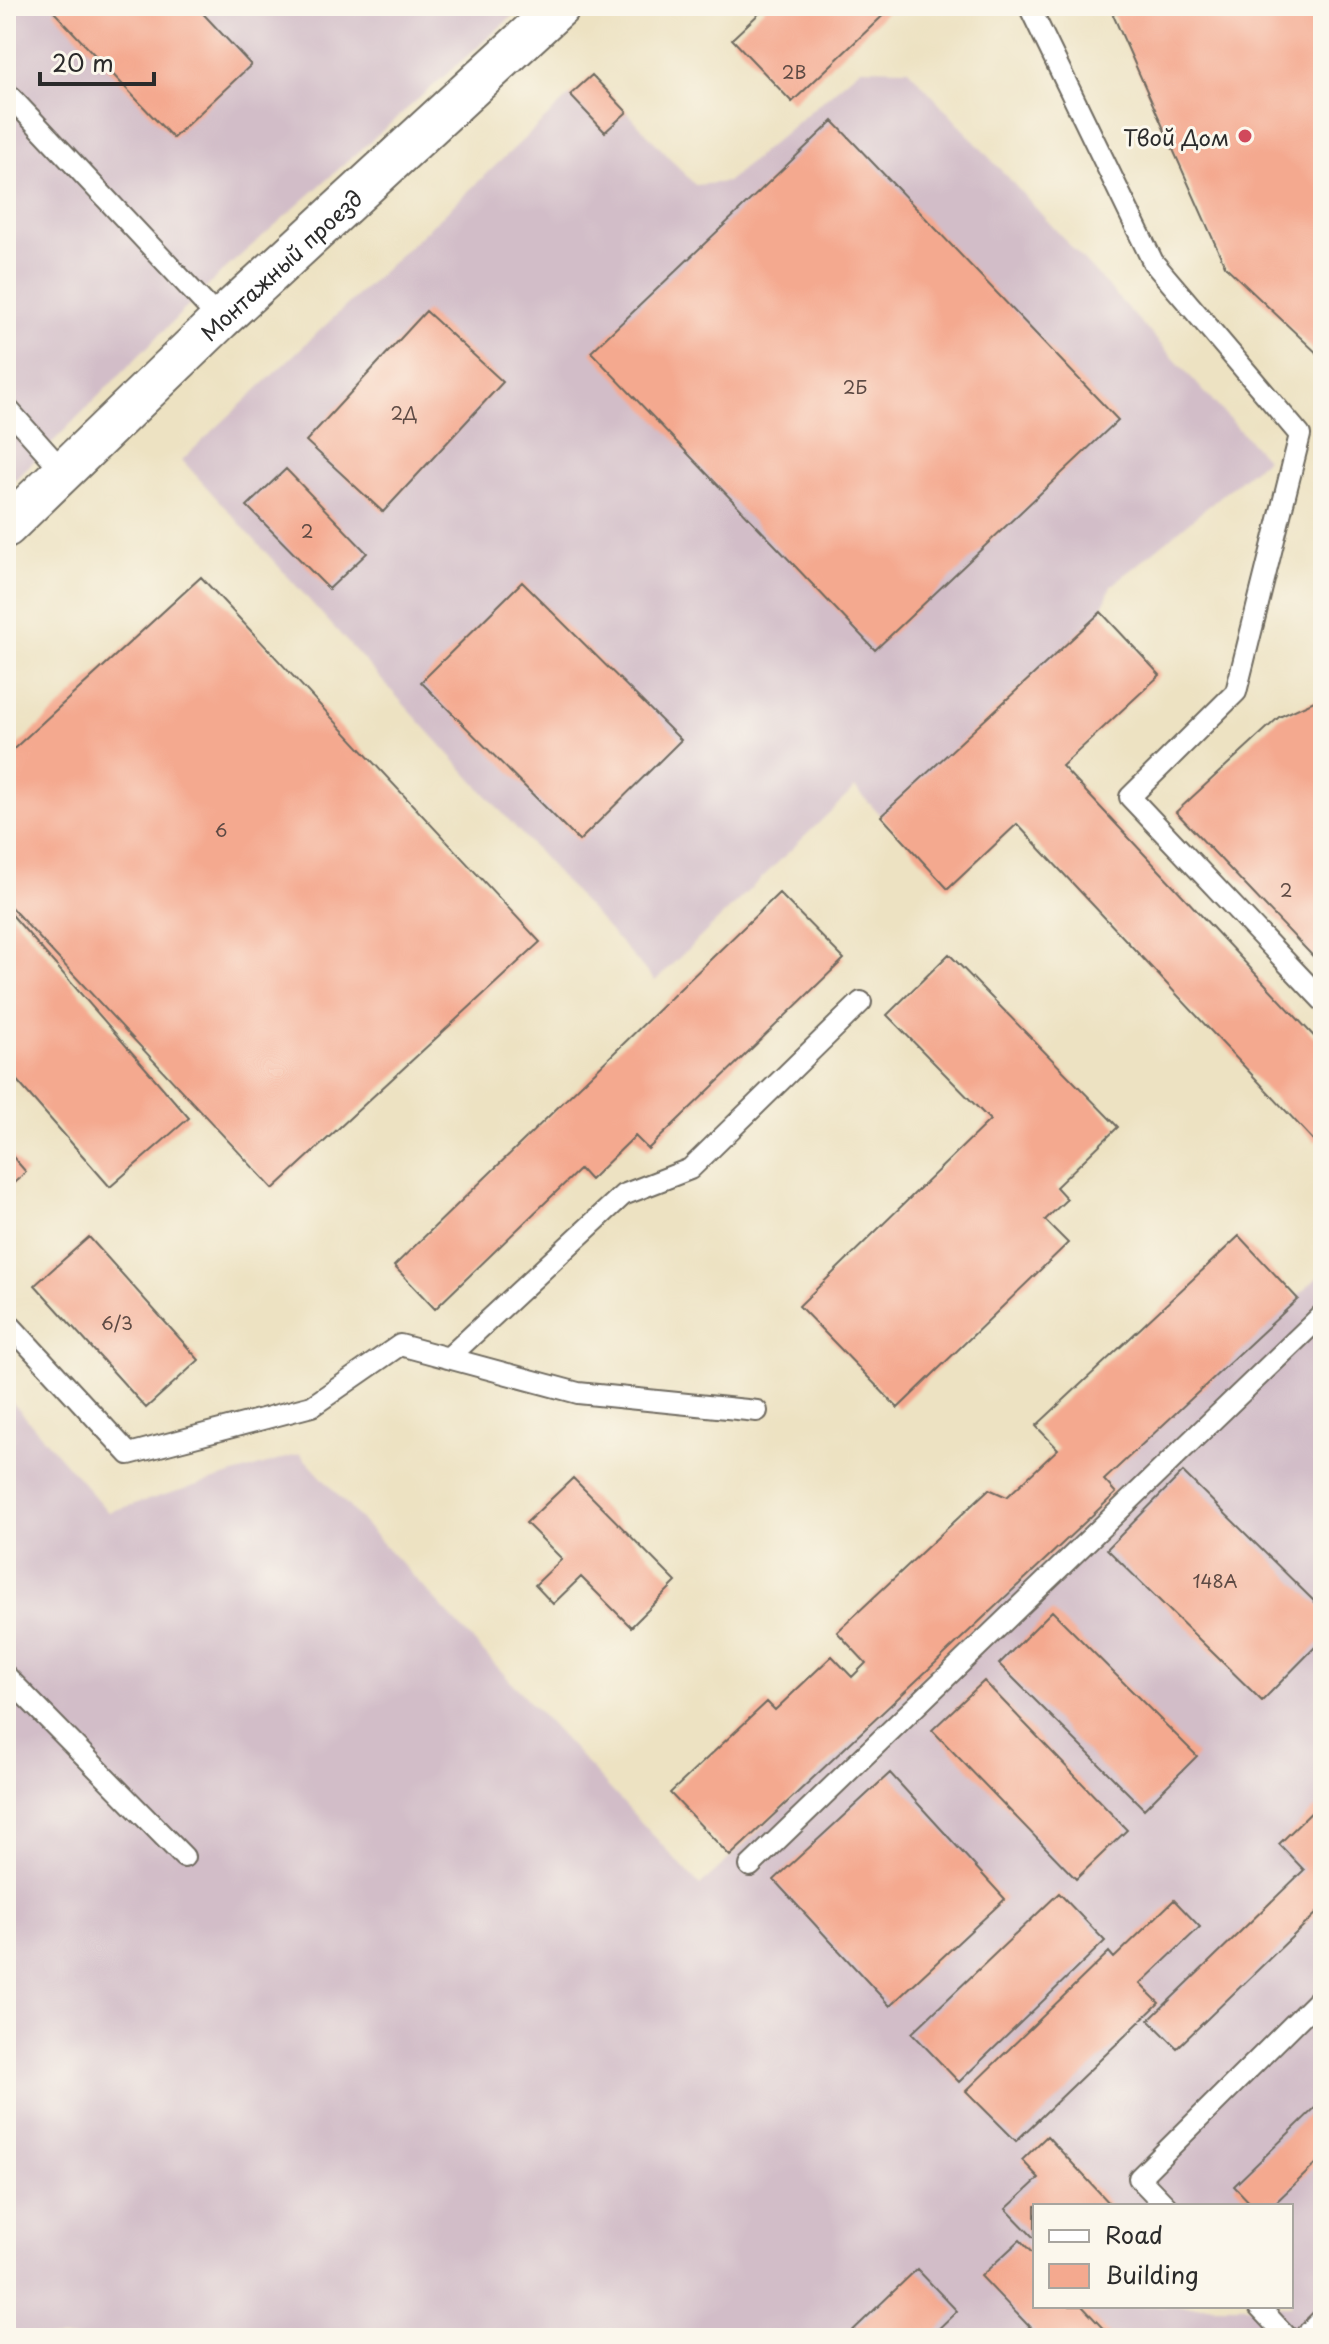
<svg xmlns="http://www.w3.org/2000/svg" width="1329" height="2344" viewBox="0 0 1329 2344" font-family="'Playpen Sans',sans-serif">
<style>
.industrial{fill:#d2bdc8;fill-rule:evenodd}
.building{fill:#f4a98f}
.lines{fill:none;stroke-linecap:round;stroke-linejoin:round}
.lane-casing{stroke:#6f6b60;stroke-width:24}
.street-casing{stroke:#6f6b60;stroke-width:44}
.lane{stroke:#fff;stroke-width:20}
.street{stroke:#fff;stroke-width:40}
.poi-dot{fill:#d1495b;stroke:#fbf7ec;stroke-width:3}
.labels{text-anchor:middle;dominant-baseline:central;stroke-width:6;stroke-linejoin:round;paint-order:stroke}
.number-label{font-size:18px;fill:#5d4a44}
.poi-label{font-size:22px;fill:#2b2b2b;stroke:#fbf7ec;text-anchor:end}
.street-label{font-size:22px;fill:#2b2b2b;stroke:#fbf7ec}
</style>
<rect width="100%" height="100%" fill="#fbf7ec"/>
<filter id="ink" filterUnits="userSpaceOnUse"><feTurbulence type="fractalNoise" baseFrequency=".0125" numOctaves="2"/><feDisplacementMap in="SourceGraphic" scale="16" xChannelSelector="R" yChannelSelector="G"/><feConvolveMatrix kernelMatrix="1 2 1 2 8 2 1 2 1" color-interpolation-filters="sRGB"/></filter>
<filter id="wash" filterUnits="userSpaceOnUse"><feTurbulence type="fractalNoise" baseFrequency=".006" numOctaves="4" result="noise"/><feDisplacementMap in="SourceGraphic" scale="32" xChannelSelector="R" yChannelSelector="G"/><feGaussianBlur stdDeviation="1.8" result="paint"/><feColorMatrix in="noise" values="0 0 0 0 0 0 0 0 0 0 0 0 0 0 0 0 0 1.4 0 .05"/><feComposite in="paint" operator="in"/></filter>
<g filter="url(#wash)">
<rect width="100%" height="100%" fill="#ede2c2"/>
<path class="industrial" d="M6 6H510L517 12 223 271 6 489Z
M861 68 908 69 1266 459 1111 586 1101 612 881 816 855 788 655 981 182 460 592 75 695 185 727 182Z
M1323 1272V2338H6V1395L108 1512 300 1454 700 1886 1116 1494 1104 1480ZM1035 2206H1291V2306H1035Z"/>
<g id="blocks">
<path class="building" d="M60 6H196L251 65 173 138 54 12Z
M767 6H893L792 102 732 39Z
M1109 6H1323V359L1225 266Z
M592 75 627 112 605 132 570 95Z
M833 121 1118 420 875 650 591 352Z
M426 311 503 382 383 512 306 441Z
M286 469 367 553 329 589 247 506Z
M201 577 540 942 273 1189 6 902V756Z
M522 582 681 740 579 841 421 682Z
M1101 612 1160 675 1062 766 1323 1046V1134L1315 1142 1017 824 948 889 881 816Z
M1323 697V967L1176 812 1279 717Z
M779 893 844 959 648 1149 635 1136 590 1180 580 1169 435 1309 394 1266Z
M6 908 189 1118 110 1187 6 1068Z
M949 954 1118 1127 1056 1187 1067 1199 1045 1220 1068 1243 898 1408 799 1306 990 1120 887 1015Z
M6 1149 26 1172 6 1190Z
M1239 1236 1298 1299 1104 1480 1116 1493 730 1856 670 1793 767 1702 775 1710 832 1656 852 1677 866 1663 837 1632 989 1489 1007 1497 1058 1449 1036 1426Z
M89 1237 199 1360 146 1408 35 1285Z
M1183 1472 1323 1610V1639L1262 1701 1107 1549Z
M573 1478 676 1582 631 1627 581 1577 553 1604 535 1585 562 1559 526 1523Z
M1052 1611 1197 1756 1144 1809 999 1664Z
M984 1681 1127 1830 1076 1879 932 1730Z
M890 1773 1005 1899 890 2006 774 1880Z
M1323 1801V1907L1177 2048 1149 2020 1304 1870 1279 1844Z
M1059 1893 1105 1941 959 2082 912 2033Z
M1174 1900 1200 1927 1140 1984 1159 2003 1016 2141 966 2091 1109 1952 1114 1958Z
M1323 2100V2157L1272 2206H1253L1234 2186Z
M1047 2136 1112 2206H1035V2239L1006 2209 1039 2178 1022 2160Z
M1020 2240 1035 2256V2306H1082L1112 2338H1040L981 2276Z
M917 2269 957 2311 929 2338H845Z"/>
</g>
</g>
<g filter="url(#ink)">
<use href="#blocks" fill-opacity="0" stroke="#6f6b60" stroke-width="2"/>
<g class="lines">
<defs>
<path id="lane" d="M1029 6 1153 262 1300 435 1236 692 1130 797 1323 1001
M6 92 220 320
M6 407 63 471
M6 1321 129 1454 312 1406 400 1345 578 1393 757 1411
M448 1358 623 1195 690 1169 861 1002
M6 1676 184 1857
M750 1866 1323 1314
M1166 2206 1139 2178 1323 1995
M1258 2306 1288 2338
M1303 2338 1323 2318"/>
<g id="street">
<path id="s1" d="M6 527 220 320 560 6"/>
</g>
</defs>
<use href="#lane" class="lane-casing"/>
<use href="#street" class="street-casing"/>
<use href="#lane" class="lane"/>
<use href="#street" class="street"/>
</g>
</g>
<circle class="poi-dot" cx="1245" cy="136" r="8"/>
<g class="labels">
<g class="number-label">
<text x="794" y="71">2В</text>
<text x="855" y="386">2Б</text>
<text x="404" y="412">2Д</text>
<text x="307" y="530">2</text>
<text x="221" y="829">6</text>
<text x="1286" y="889">2</text>
<text x="117" y="1322">6/3</text>
<text x="1215" y="1580">148А</text>
</g>
<g class="poi-label">
<text x="1229" y="136">Твой Дом</text>
</g>
<g class="street-label">
<text stroke="none"><textPath href="#s1" startOffset="380">Монтажный проезд</textPath></text>
</g>
</g>
<rect width="1329" height="2344" fill="none" stroke="#fbf7ec" stroke-width="32"/>
<rect x="1033" y="2204" width="260" height="104" fill="#fbf7ec" stroke="#a8a59f" stroke-width="2"/>
<rect x="1049" y="2230" width="40" height="12" fill="#ffffff" stroke="#a8a59f" stroke-width="2"/>
<text x="1105" y="2244" font-size="24" fill="#2b2b2b">Road</text>
<rect x="1049" y="2264" width="40" height="24" fill="#f4a98f" stroke="#a8a59f" stroke-width="2"/>
<text x="1105" y="2284" font-size="24" fill="#2b2b2b">Building</text>
<path d="M40 72v12h114v-12" fill="none" stroke="#2b2b2b" stroke-width="4"/>
<text x="52" y="72" font-size="24" fill="#2b2b2b" stroke="#fbf7ec" stroke-width="6" paint-order="stroke">20 m</text>
</svg>
